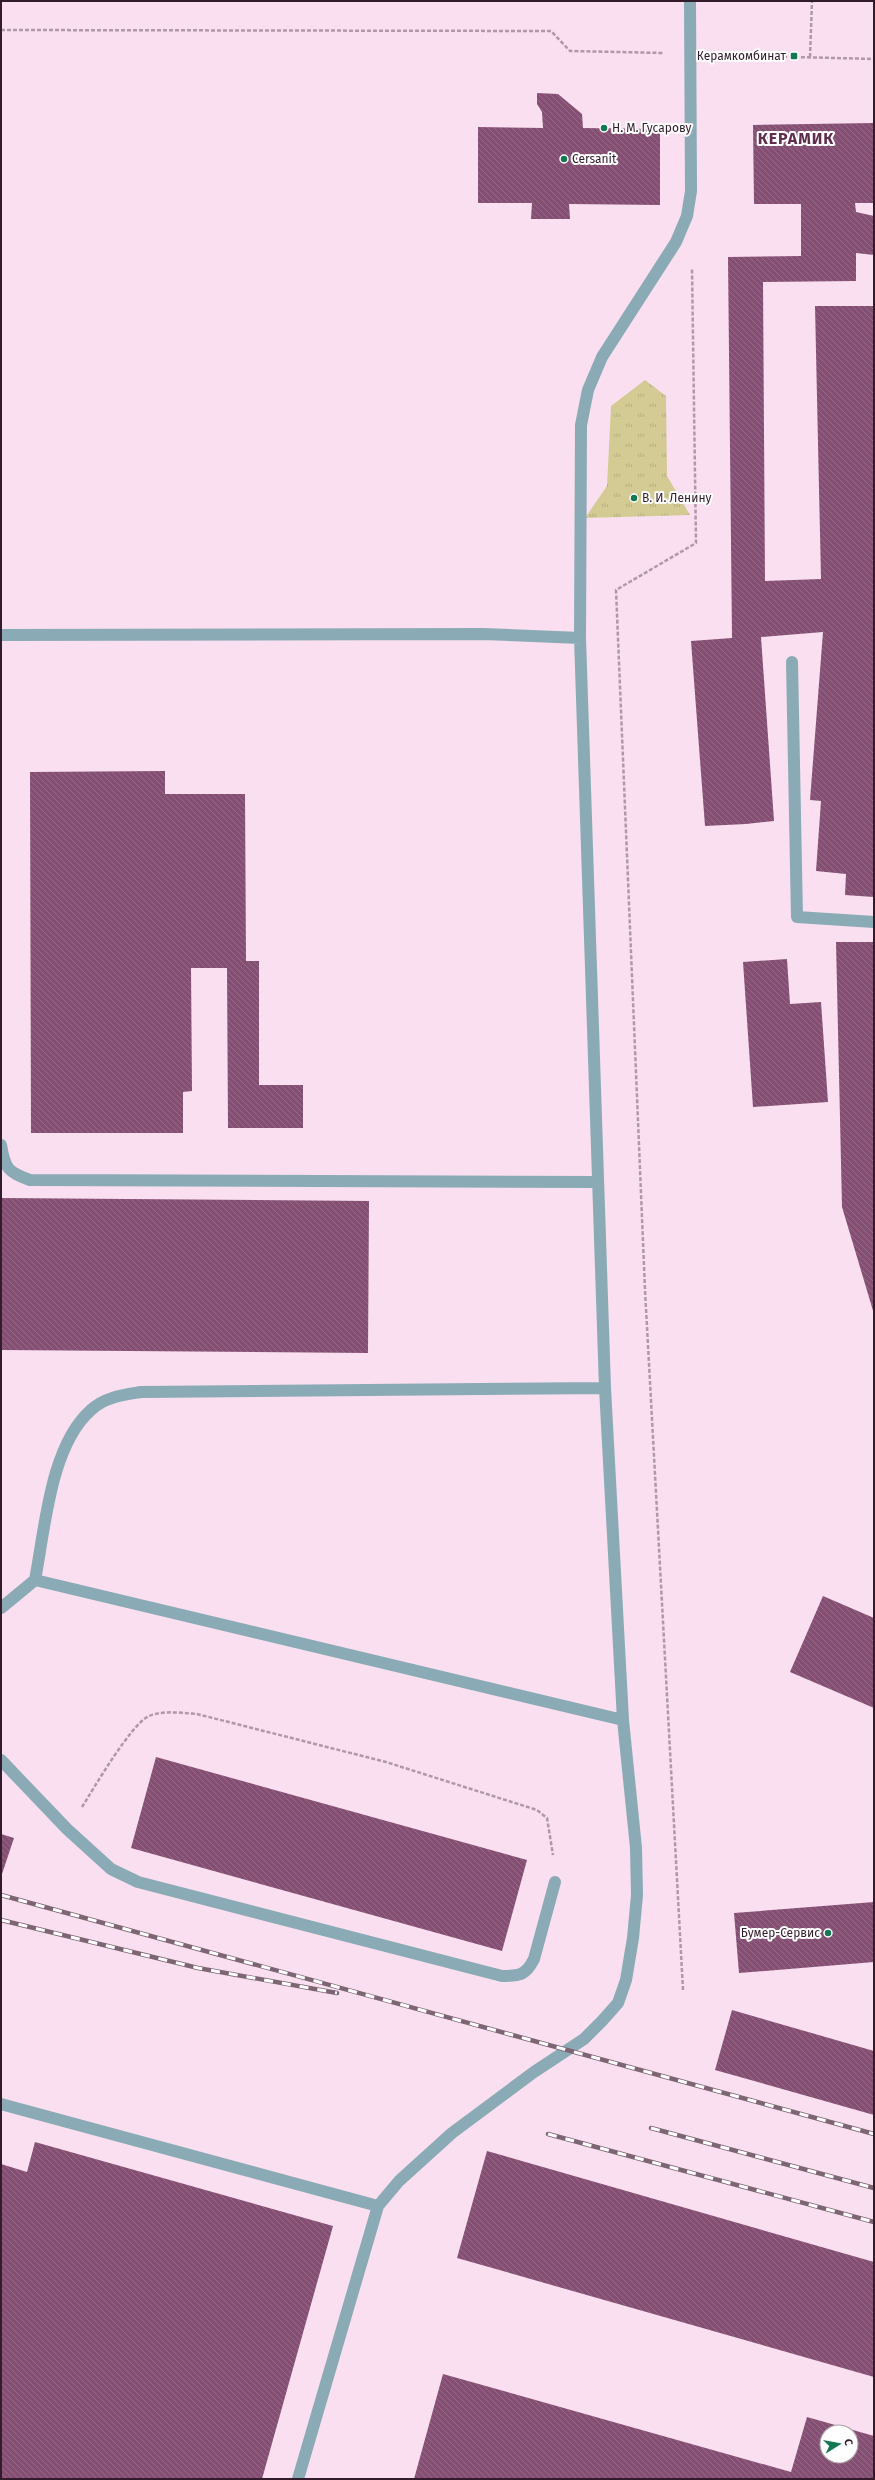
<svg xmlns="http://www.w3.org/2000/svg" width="875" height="2480" viewBox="0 0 875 2480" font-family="'Fira Sans',sans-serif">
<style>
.grass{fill:url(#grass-tufts)}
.building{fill:url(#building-back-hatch);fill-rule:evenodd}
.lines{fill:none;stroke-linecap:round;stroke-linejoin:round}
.path{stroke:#b198a7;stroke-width:2.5;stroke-dasharray:4 2;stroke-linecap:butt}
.service{stroke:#8aaab5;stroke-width:12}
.rail-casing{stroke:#7d6574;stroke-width:4.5}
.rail{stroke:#fff;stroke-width:3;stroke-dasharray:9;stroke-linecap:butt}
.poi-dot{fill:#137952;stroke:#fff;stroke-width:1.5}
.labels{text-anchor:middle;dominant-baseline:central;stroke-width:4;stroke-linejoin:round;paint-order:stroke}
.poi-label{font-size:12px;fill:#321b2a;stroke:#fff;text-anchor:start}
.district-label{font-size:16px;font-weight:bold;letter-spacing:1px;fill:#5f2d4f;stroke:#fff}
</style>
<defs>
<pattern id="grass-tufts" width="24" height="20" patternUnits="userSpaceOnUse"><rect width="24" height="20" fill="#d3cb93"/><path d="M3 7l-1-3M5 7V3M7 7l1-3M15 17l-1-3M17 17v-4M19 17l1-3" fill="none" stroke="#b6ae7f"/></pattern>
<pattern id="building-back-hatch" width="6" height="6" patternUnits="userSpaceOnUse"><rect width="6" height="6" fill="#854f73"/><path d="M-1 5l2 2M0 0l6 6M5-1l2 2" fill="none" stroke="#946a86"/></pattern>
</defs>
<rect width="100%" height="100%" fill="#f9dfef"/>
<path class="grass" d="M645 380 666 396 667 476 690 515 585 518 607 486 611 406Z"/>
<path class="building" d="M537 93 558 94 582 114 583 128 660 129V205L569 204 570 219H531L532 203H478V127L543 128 542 112 537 104Z
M874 123V203H855L856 212 874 216V255L856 253V281L763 282 765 581 821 579 815 306H874V897L845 895 846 874 816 871 821 801 810 800 823 632 761 637 774 821 746 824 705 826 691 641 732 638 728 257 801 256V204H754L753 125Z
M165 771V794H245L246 961H259V1085H303V1128H228L227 968H191L192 1091 183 1092V1133H31L30 772Z
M836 942H874V1314L842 1207Z
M787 959 790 1004 821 1002 828 1102 753 1107 743 962Z
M1 1198 369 1201 368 1353 1 1350Z
M823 1596 874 1618V1708L790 1672Z
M156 1757 527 1860 502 1951 131 1848Z
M1 1834 14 1838 2 1874H1Z
M874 1902V1962L739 1973 734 1913Z
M732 2010 874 2051V2115L715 2070Z
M35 2142 333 2226 262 2479H1V2164L27 2172Z
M487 2151 874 2262V2377L457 2258Z
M443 2374 791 2472 807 2417 874 2436V2479H414ZM827 2432H851V2456H827Z"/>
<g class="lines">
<path class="path" d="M1 30 551 31 570 51 664 53
M717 55 874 59
M810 57 812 1
M82 1807C94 1788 131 1724 149 1716 164 1710 181 1713 197 1714L386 1762 537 1810 547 1818 553 1855
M683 1990 645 1290 616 590 696 543 692 268"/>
<path class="service" d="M1 635 483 634 580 638
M792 662 797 917 874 922
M1 1145C5 1169 8 1172 30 1180L598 1182
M605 1388 141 1392C123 1395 105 1397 91 1410 50 1446 45 1529 35 1580L623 1720
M1 1608 35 1580
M1 1760 67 1829 111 1869 138 1882 502 1976C520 1976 526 1975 534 1959L555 1882
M1 2104 378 2206
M298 2479 378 2206 399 2181 452 2133 534 2072 584 2039 602 2021 618 2003 626 1980 633 1938 637 1895 636 1848 623 1720 605 1388 580 638 581 425 588 390 602 357 676 242 687 216 691 191 690 1"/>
<defs>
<path id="rail" d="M1 1895 874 2134
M1 1920 198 1968 337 1993
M651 2128 874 2188
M548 2134 874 2222"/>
</defs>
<use href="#rail" class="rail-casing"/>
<use href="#rail" class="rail"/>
</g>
<g class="poi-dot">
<rect x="790" y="52" width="8" height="8" rx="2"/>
<circle cx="604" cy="128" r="4"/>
<circle cx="564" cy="159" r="4"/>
<circle cx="634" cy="498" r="4"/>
<circle cx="828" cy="1933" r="4"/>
</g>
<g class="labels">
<g class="poi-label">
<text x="786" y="56" text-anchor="end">Керамкомбинат</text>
<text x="612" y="128">Н. М. Гусарову</text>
<text x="572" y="159">Cersanit</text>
<text x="642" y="498">В. И. Ленину</text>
<text x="820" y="1933" text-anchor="end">Бумер-Сервис</text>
</g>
<g class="district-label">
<text x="796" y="138">КЕРАМИК</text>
</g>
</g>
<rect width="875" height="2480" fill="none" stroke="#321b2a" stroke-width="4"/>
<g transform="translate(839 2444) rotate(79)"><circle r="19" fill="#ffffff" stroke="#ada4aa"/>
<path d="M0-3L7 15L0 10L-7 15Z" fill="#137952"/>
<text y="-6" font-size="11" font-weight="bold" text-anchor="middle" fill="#321b2a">С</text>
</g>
</svg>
